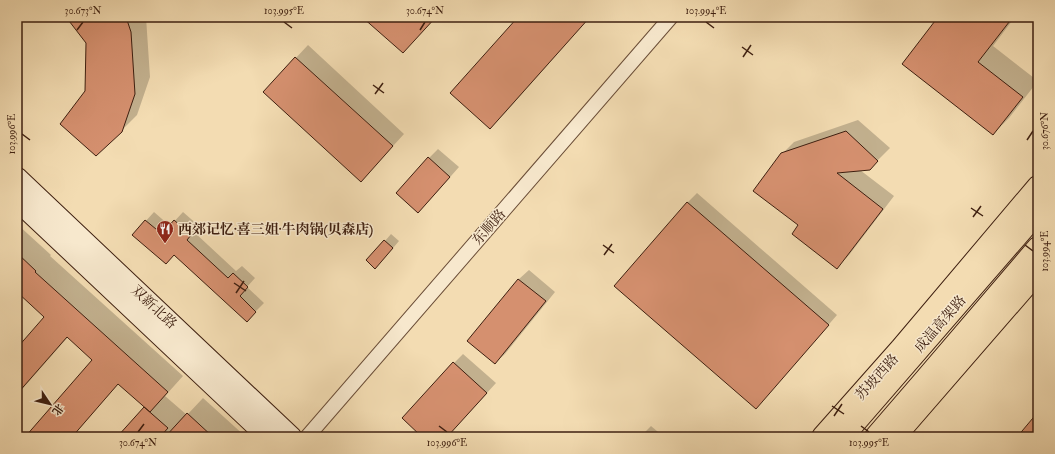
<svg xmlns="http://www.w3.org/2000/svg" width="1055" height="454" viewBox="0 0 1055 454" font-family="'IM FELL Double Pica','Noto Serif SC',serif">
<style>
.shadow{fill:#0003}
.building{fill:#d5906f;stroke:#3e1f10}
.lines{fill:none;stroke-linecap:round;stroke-linejoin:round}
.street-casing{stroke:#6b4e38;stroke-width:16}
.secondary-casing{stroke:#3e1f10;stroke-width:21}
.primary-casing{stroke:#3e1f10;stroke-width:24}
.highway-casing{stroke:#3e1f10;stroke-width:24}
.street{stroke:#f7e8cd;stroke-width:14}
.secondary{stroke:#f7e8cd;stroke-width:19}
.primary{stroke:#f3dcb2;stroke-width:22}
.highway{stroke:#f3dcb2;stroke-width:22}
.ticks{fill:none;stroke:#3e1f10;stroke-width:1.5}
.labels{text-anchor:middle;dominant-baseline:central;stroke-width:3;stroke-linejoin:round;paint-order:stroke}
.street-label{font-size:14px;fill:#3e1f10;stroke:#f7e8cd}
.poi-label{font-size:14px;font-weight:bold;fill:#3e1f10;stroke:#f7e8cd;text-anchor:start}
.neatline{fill:none;stroke:#3e1f10;stroke-width:1.5}
.ticks-label{font-size:10px;text-anchor:middle;fill:#3e1f10}
</style>
<rect width="100%" height="100%" fill="#f3dcb2"/>
<filter id="stains"><feTurbulence type="fractalNoise" baseFrequency=".005" numOctaves="4"/><feColorMatrix values="0 0 0 0 .2 0 0 0 0 .09 0 0 0 0 .02 0 0 0 .5 -.17"/></filter>
<radialGradient id="worn" r=".72"><stop offset=".6" stop-color="#630" stop-opacity="0"/><stop offset="1" stop-color="#630" stop-opacity=".3"/></radialGradient>
<path class="shadow" d="M67 17H146L150 77 137 115 121 131 86 92 87 42Z
M365 17H436L403 52Z
M519 17H590L506 112 490 128Z
M939 17H1015L993 46 1038 81 1009 118 993 134Z
M308 45 404 134 372 169 264 92Z
M858 120 890 148 869 169 860 170 894 196 849 255 837 267 800 225 782 154 794 142Z
M438 149 459 167 428 202 429 158Z
M697 193 837 315 765 398 687 203Z
M154 212 170 226 183 212 199 226 194 232 236 271 242 266 255 278 247 287 264 303 254 313 175 254 134 234Z
M17 224 51 255 50 256 183 376 165 396 187 415 203 398 246 437H118L146 407 119 383 72 437H17V427L27 436 94 360 68 337 17 395V350L46 317 18 292H17Z
M391 234 399 241 382 261 385 241Z
M529 270 555 292 505 354 495 363 469 341 519 279Z
M463 354 496 383 447 437H424L454 363Z
M651 426 664 437H640Z"/>
<path class="building" d="M66 17H126L131 32 135 94 122 132 96 156 60 124 85 91 86 43Z
M362 17H436L403 53Z
M518 17H590L490 129 450 93Z
M938 17H1013L978 62 1023 97 993 135 902 64Z
M295 57 393 146 361 182 263 92Z
M846 131 878 161 870 170 837 173 883 209 837 269 792 234 798 225 753 191 781 153Z
M428 157 450 177 418 213 396 193Z
M687 202 829 325 756 409 614 286Z
M145 220 162 234 174 220 191 235 187 240 228 278 233 273 248 287 240 296 256 312 247 322 174 255 166 264 132 235Z
M384 240 393 248 375 269 366 260Z
M17 253 36 271 35 272 168 392 150 412 118 384 72 437H25L92 360 67 337 17 394V348L44 317 17 292Z
M518 279 546 301 495 364 467 341Z
M453 362 487 393 447 437H422L402 418Z
M144 407 168 428 160 437H117Z
M1038 412V437H1017Z
M187 413 213 437H165Z"/>
<g class="lines">
<defs>
<path id="street" d="M307 437 671 17"/>
<path id="secondary" d="M17 177 292 437
M17 201 267 437"/>
<path id="primary" d="M823 437 901 349 1038 187
M894 437 1038 271"/>
<path id="highway" d="M842 437 1038 211
M876 437 926 379 1038 248"/>
</defs>
<use href="#street" class="street-casing"/>
<use href="#secondary" class="secondary-casing"/>
<use href="#primary" class="primary-casing"/>
<use href="#highway" class="highway-casing"/>
<use href="#street" class="street"/>
<use href="#secondary" class="secondary"/>
<use href="#primary" class="primary"/>
<use href="#highway" class="highway"/>
</g>
<path class="ticks" d="M284 22 292 28M706 22 714 28M77 30 83 22M420 30 425 22M742 47 753 55M743 57 751 45M373 85 384 93M375 94 383 83M22 134 30 140M1027 140 1033 131M971 208 983 216M973 217 981 206M603 245 614 253M1025 245 1033 251M604 255 612 244M234 283 246 291M236 293 244 281M832 406 844 414M834 416 842 404M439 426 447 432M861 426 869 432M138 432 144 424"/>
<defs>
<symbol id="restaurant-pin" viewBox="-11 -11 22 30"><path d="M0 17L-7.5 6A9.5 9.5 0 1 1 7.5 6Z" fill="#8f2418" stroke="#f7e8cd"/><path d="M-5-6h1v4h1v-4h1v4h1v-4h1v5L-1.5 .5V6h-2V.5L-5-1ZM5-6V6H3V1.5H1.5Q1.5-4 5-6Z" fill="#fff"/></symbol>
</defs>
<g fill-rule="evenodd">
<use href="#restaurant-pin" x="155" y="219" width="20" height="27"/>
</g>
<g class="labels">
<g class="street-label">
<text transform="translate(489 227) rotate(-49)">东顺路</text>
<text transform="translate(154 307) rotate(43)">双新北路</text>
<text transform="translate(940 324) rotate(-49)">成温高架路</text>
<text transform="translate(877 377) rotate(-48)">苏坡西路</text>
</g>
<g class="poi-label">
<text x="178" y="229">西郊记忆·喜三姐·牛肉锅(贝森店)</text>
</g>
</g>
<rect width="1055" height="454" fill="none" stroke="#f3dcb2" stroke-width="44"/>
<g transform="translate(50 404) rotate(125)" stroke="#f7e8cd" stroke-width="3" paint-order="stroke">
<path d="M0-3L7 15L0 10L-7 15Z" fill="#3e1f10"/>
<text y="-6" font-size="11" font-weight="bold" text-anchor="middle" fill="#3e1f10">北</text>
</g>
<rect x="22" y="22" width="1011" height="410" class="neatline"/>
<g class="ticks-label">
<text x="83" y="14">30.673°N</text>
<text x="284" y="14">103.995°E</text>
<text x="425" y="14">30.674°N</text>
<text x="706" y="14">103.994°E</text>
<text transform="translate(1044 131) rotate(-90)" y="4">30.676°N</text>
<text transform="translate(11 134) rotate(-90)" y="4">103.996°E</text>
<text transform="translate(1044 251) rotate(-90)" y="4">103.994°E</text>
<text x="138" y="446">30.674°N</text>
<text x="447" y="446">103.996°E</text>
<text x="869" y="446">103.995°E</text>
</g>
<rect width="100%" height="100%" filter="url(#stains)"/>
<rect width="100%" height="100%" fill="url(#worn)"/>
</svg>
